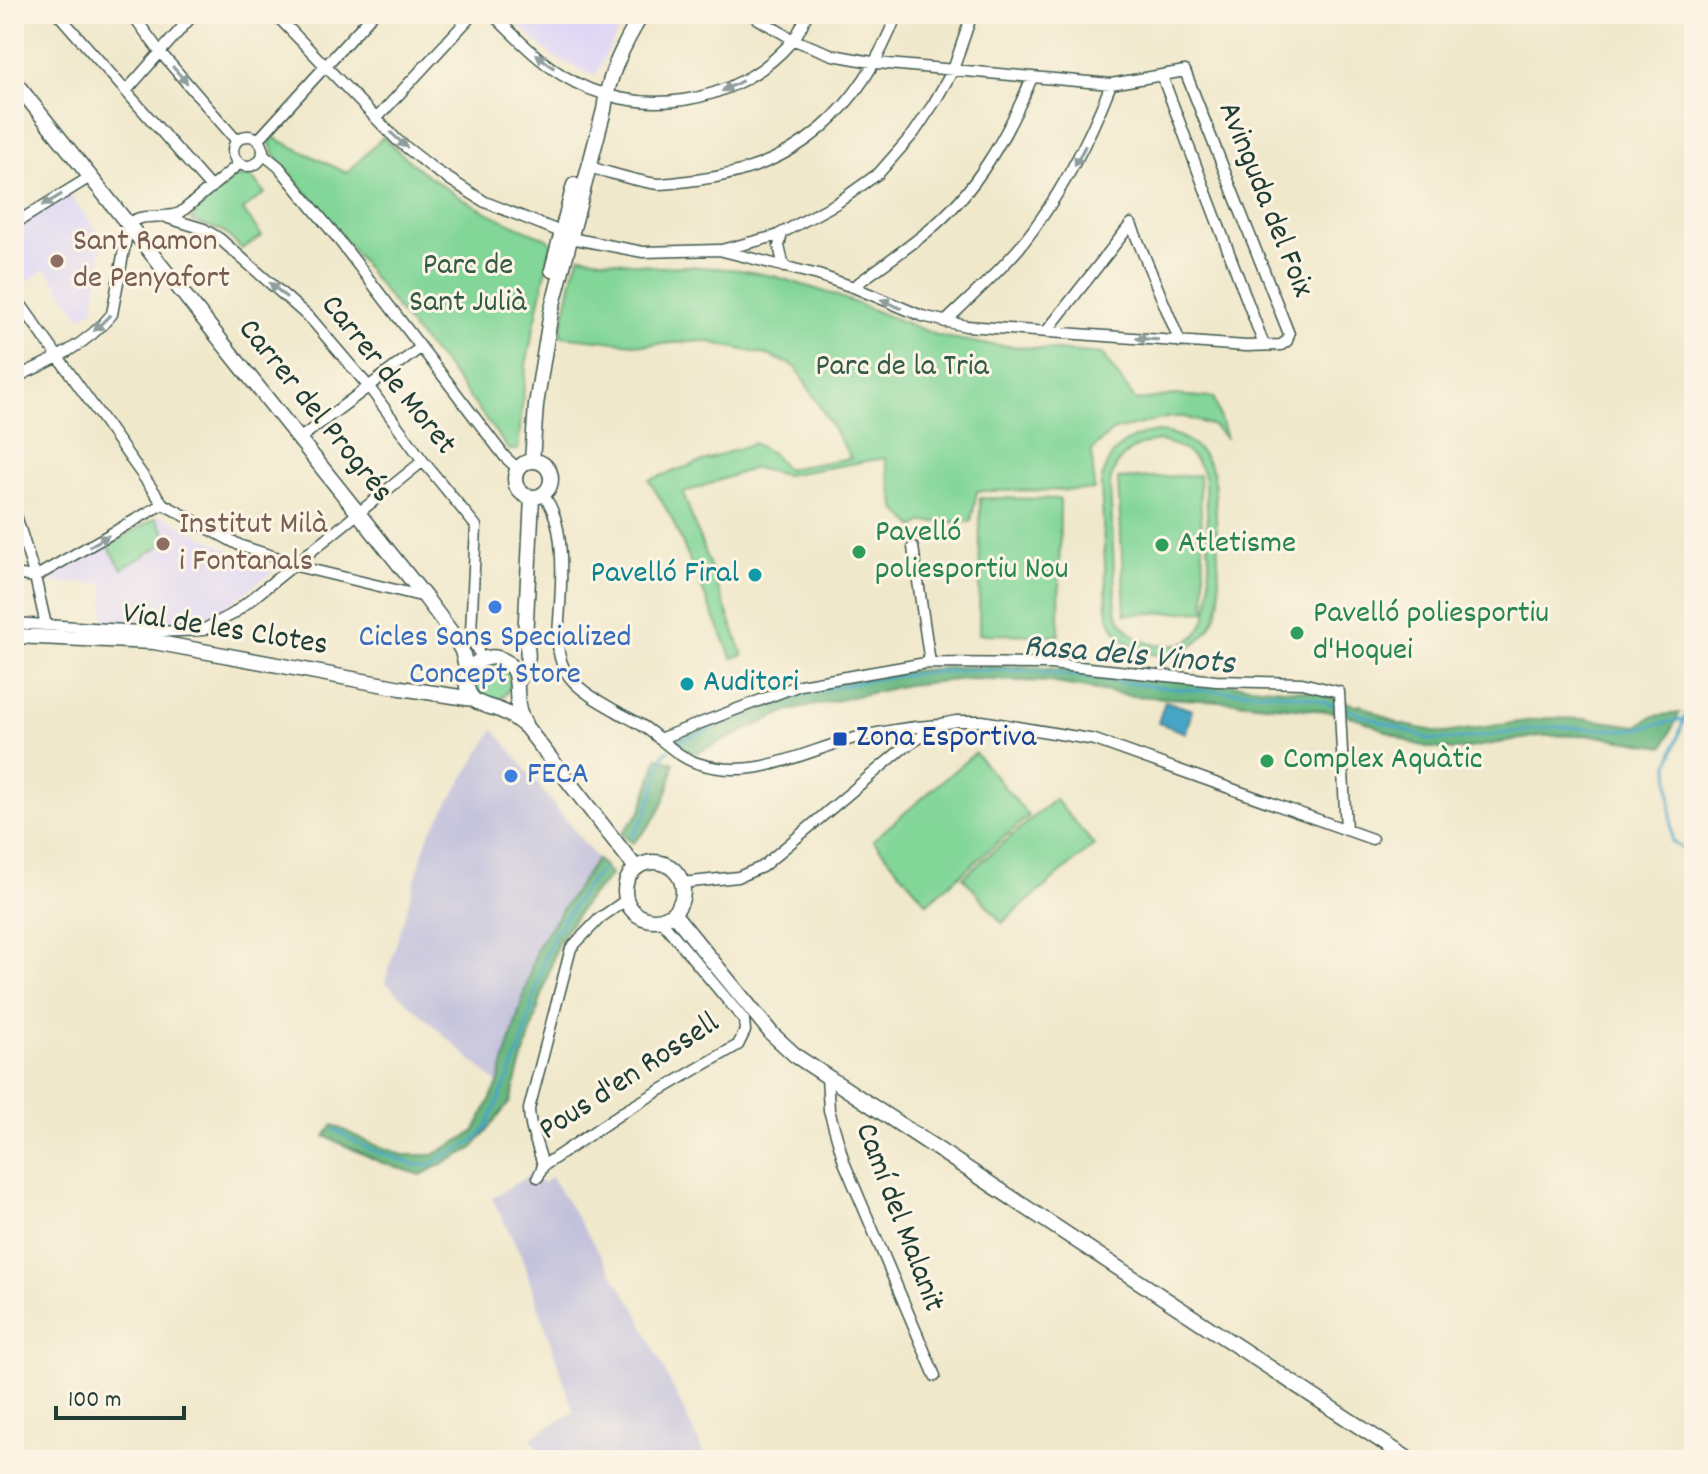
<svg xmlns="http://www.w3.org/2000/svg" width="1708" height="1474" viewBox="0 0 1708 1474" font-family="Dekko,sans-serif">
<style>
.built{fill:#ddd5f6}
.industrial{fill:#c2c1dc}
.green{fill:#82d698;stroke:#508a66;stroke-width:2;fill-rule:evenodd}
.forest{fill:#69b780;stroke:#447a5a;stroke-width:2}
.water{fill:#47a5c6;stroke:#33717d;stroke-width:2}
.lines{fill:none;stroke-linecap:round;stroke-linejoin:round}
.stream{stroke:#47a5c6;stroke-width:3}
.street-casing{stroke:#3e574b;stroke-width:13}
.secondary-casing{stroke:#3e574b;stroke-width:17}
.street{stroke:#fff;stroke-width:10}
.secondary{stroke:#fff;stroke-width:14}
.oneway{fill:#8f9e9a}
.education-dot{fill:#8d6e63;stroke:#fcf5e5;stroke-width:3}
.leisure-dot{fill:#2e9e5b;stroke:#fcf5e5;stroke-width:3}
.culture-dot{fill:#0f9aa8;stroke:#fcf5e5;stroke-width:3}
.shop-dot{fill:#3f7fe0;stroke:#fcf5e5;stroke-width:3}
.transit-dot{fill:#1a4fb4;stroke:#fcf5e5;stroke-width:3}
.labels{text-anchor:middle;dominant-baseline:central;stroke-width:6;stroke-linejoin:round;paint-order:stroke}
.street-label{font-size:32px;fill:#1f3d34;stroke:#fcf5e5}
.education-label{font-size:32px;fill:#785e54;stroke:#fcf5e5;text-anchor:start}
.park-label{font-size:32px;fill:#335c48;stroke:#fcf5e5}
.leisure-label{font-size:32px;fill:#27864d;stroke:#fcf5e5;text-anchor:start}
.culture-label{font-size:32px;fill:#0d838f;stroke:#fcf5e5;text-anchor:end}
.shop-label{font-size:32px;fill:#366cbe;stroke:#fcf5e5}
.transit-label{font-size:32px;fill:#164399;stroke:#fcf5e5;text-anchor:start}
.water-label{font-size:34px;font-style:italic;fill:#2b5c60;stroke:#fcf5e5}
</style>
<rect width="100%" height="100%" fill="#fcf5e5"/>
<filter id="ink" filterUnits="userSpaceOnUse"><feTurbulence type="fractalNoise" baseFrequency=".0125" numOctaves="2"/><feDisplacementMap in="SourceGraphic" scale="16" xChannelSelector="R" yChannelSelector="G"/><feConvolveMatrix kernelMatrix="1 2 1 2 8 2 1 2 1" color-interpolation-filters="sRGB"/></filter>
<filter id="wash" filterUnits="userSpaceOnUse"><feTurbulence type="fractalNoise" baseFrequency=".006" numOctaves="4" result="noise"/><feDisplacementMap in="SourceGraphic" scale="32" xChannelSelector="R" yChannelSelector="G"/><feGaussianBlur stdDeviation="1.8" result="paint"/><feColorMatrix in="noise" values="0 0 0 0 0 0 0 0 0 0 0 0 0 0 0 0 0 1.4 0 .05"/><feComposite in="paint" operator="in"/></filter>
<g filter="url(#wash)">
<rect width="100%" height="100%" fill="#f0e8cb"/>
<path class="built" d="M506 14H627L595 76 552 56Z
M68 192 95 228 102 248 94 308 81 317 46 269 14 289V228Z
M161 515 272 572 208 620 189 625H104V584L45 582Z"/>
<path class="industrial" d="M494 729 597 859 538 945 498 1084 385 982 428 836Z
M528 1176 543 1183 551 1177 636 1310 707 1460H543L531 1437 574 1412 521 1255 492 1198Z"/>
<path class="green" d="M272 137 347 173 383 137C433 186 481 213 546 238L552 243 526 365 518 450H509L445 365 415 332 338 231 275 155 270 144Z
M234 177 252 178 265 193 243 210 262 236 242 249 223 231 191 221 196 212Z
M580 256 659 267 687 266 740 270 777 277 832 294 939 336 984 344 1102 354 1136 401 1174 395 1214 398 1226 439 1214 426 1184 417H1171L1112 431 1092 450 1094 490 977 491 971 522H923L915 528 896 509 885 458 785 475 754 468 683 493 743 655 732 658 671 517 649 480 754 443 773 454 786 469 851 458 796 367 771 356 704 341 643 345 560 336 574 271Z
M1159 432C1186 434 1204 450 1214 474L1220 599C1213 659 1136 677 1110 620 1105 609 1107 595 1106 583 1104 550 1103 518 1101 485 1106 451 1127 435 1159 432ZM1159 441C1179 445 1196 454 1203 473 1208 495 1207 520 1208 542 1210 582 1221 654 1157 645 1138 643 1123 628 1116 611L1110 485C1113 459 1134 443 1159 441Z
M1199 475 1206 611 1125 614 1118 479Z
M980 498 1060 499 1059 635 979 634Z
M156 518 170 540 122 569 108 546Z
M472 682a19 19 0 1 1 38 0a19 19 0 1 1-38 0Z
M975 753 1029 816 927 903 873 840Z
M1055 799 1094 845 1002 923 963 877Z"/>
<path class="forest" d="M1022 666 1320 692 1359 707 1360 704 1399 724 1444 733 1547 718 1586 719 1637 726 1654 716 1679 713 1664 747 1591 735 1540 736 1457 750 1431 748 1412 743 1360 719 1336 712 1236 702 1132 696 1050 682 967 679 907 685 788 711 692 755 679 748 672 740C755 698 850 674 943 668 969 666 996 667 1022 666Z
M658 757 674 763C669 797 658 820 633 843L621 834 641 811Z
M597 859 611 875 587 900 558 942 510 1102 472 1149 421 1175 380 1162 325 1136 333 1125 370 1143 403 1155H433L474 1132 498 1084 538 945Z"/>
<path class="water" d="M1165 701 1192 710 1186 733 1158 723Z"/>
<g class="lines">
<path class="stream" d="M1694 689 1669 764 1672 842 1694 855
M1343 708 1432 740 1460 739 1555 727 1629 730 1684 719
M675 745 682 740C717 727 749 710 784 700 853 680 928 669 1000 670 1060 671 1120 684 1180 689 1233 694 1286 686 1336 706
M632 836 645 816 653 793 664 754 669 750
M1694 1107V1123
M335 1130 365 1147 415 1165H429L474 1141 487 1126 515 1063 524 1038 544 959 554 935 588 884 602 870"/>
</g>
</g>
<g filter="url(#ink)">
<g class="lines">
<defs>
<path id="street" d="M58 14 211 188
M132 14 160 52 237 141
M275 14 397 140 435 170 485 202 561 232
M492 14C514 35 536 59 562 75 635 121 736 107 792 41 799 34 803 23 807 14
M1162 76 1264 345
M127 90 194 14
M377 118 473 14
M233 151a15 15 0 1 1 30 0a15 15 0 1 1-30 0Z
M258 140 373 14
M263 154 279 167 335 235 505 457 518 469
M588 167C610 172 636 182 659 184 671 184 684 181 696 180 799 168 861 108 897 14
M168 218 204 229 220 239 312 320 369 387 423 461 476 526 471 632 472 640 478 651
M14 224 90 177
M782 233 779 246 784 267
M570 238 643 252 719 250 818 275 853 287 922 316 966 326 1246 346 1281 345 1287 341 1289 334 1185 71 1111 84 877 63 833 55 794 40 750 14
M721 250 776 236 837 203 879 173 914 133 934 103 953 70 972 14
M853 287C878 268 904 251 928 231 977 191 1007 135 1032 78
M14 295 163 504 241 546 282 559 292 565 425 597
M945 322C970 298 997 274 1020 247 1060 197 1088 143 1111 84
M1046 332 1131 224 1180 342
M14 378C50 362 87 345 112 314L129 223C145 212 162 220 180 213L239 164
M299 439 420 348
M542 494C570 523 560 598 558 636 556 678 583 692 616 711 626 717 638 722 647 729 664 741 678 757 697 763 755 782 801 752 855 738 883 731 911 727 939 725
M14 509 35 577 46 625
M913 547 930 663
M14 574 35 577 163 504
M14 623 155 632 203 630 233 614 423 461
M659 739 800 685 926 663 1050 664 1216 681 1302 683 1339 692 1346 830
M682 883 738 877 762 867 902 749 941 724 956 721H982L1095 740 1372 839
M827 1077 829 1110 844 1162 935 1376
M543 1166C539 1147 529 1129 529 1109L571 948 600 918 626 900
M538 1177 543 1166 623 1112 738 1045 745 1031 744 1020 660 919"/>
<path id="secondary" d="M14 81 425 597 454 636 462 651 468 674
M552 270 574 185
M532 461 536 405 551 312 604 110C608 75 624 44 642 14
M515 479a18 18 0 1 1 36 0a18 18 0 1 1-36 0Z
M14 636 154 642 401 688 473 699
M517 683C527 669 531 656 525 640L532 497
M526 727C520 722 513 716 506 713 491 705 471 707 467 687 462 661 497 646 512 668 520 679 515 696 519 710 520 715 524 721 526 727L636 868
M625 891a29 29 0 1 1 58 0a29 29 0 1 1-58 0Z
M673 913 772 1034 796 1056 1410 1460"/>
</defs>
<use href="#street" class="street-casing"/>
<use href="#secondary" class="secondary-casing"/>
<use href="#street" class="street"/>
<use href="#secondary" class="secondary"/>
</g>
<defs><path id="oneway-solid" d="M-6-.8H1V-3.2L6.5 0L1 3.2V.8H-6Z" transform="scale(2)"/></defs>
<g class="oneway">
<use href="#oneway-solid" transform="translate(545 61) rotate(-141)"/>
<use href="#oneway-solid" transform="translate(180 75) rotate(49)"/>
<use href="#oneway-solid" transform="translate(732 86) rotate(153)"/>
<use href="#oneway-solid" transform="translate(399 140) rotate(43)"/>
<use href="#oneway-solid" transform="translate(1080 156) rotate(117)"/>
<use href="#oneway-solid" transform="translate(52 200) rotate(149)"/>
<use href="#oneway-solid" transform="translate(278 290) rotate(-139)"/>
<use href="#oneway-solid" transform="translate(891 304) rotate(-156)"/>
<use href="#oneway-solid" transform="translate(102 323) rotate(135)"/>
<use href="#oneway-solid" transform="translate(1147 339) rotate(-176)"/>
<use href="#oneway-solid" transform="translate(99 541) rotate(-30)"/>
</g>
</g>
<g class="education-dot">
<circle cx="57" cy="261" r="8"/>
<circle cx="163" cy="544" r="8"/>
</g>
<g class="leisure-dot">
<circle cx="1162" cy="545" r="8"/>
<circle cx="859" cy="552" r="8"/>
<circle cx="1297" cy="633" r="8"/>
<circle cx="1267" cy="761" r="8"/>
</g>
<g class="culture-dot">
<circle cx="755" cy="575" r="8"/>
<circle cx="687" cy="684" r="8"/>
</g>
<g class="shop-dot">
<circle cx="495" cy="607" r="8"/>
<circle cx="511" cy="776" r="8"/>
</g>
<rect class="transit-dot" x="832" y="731" width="16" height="16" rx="4"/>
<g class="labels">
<g class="street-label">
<text transform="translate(1264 200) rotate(68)">Avinguda del Foix</text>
<text transform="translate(387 376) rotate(51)">Carrer de Moret</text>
<text transform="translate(314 412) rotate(51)">Carrer del Progrés</text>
<text transform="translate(225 631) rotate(9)">Vial de les Clotes</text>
<text transform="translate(630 1078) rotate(-33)">Pous d'en Rossell</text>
<text transform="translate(898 1218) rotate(69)">Camí del Malanit</text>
</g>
<g class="education-label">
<text x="73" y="243">Sant Ramon<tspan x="73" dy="37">de Penyafort</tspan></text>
<text x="179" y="526">Institut Milà<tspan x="179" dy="37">i Fontanals</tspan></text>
</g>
<g class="park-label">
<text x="468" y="267">Parc de<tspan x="468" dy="37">Sant Julià</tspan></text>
<text x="902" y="368">Parc de la Tria</text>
</g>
<g class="leisure-label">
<text x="875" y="534">Pavelló<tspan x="875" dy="37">poliesportiu Nou</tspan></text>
<text x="1178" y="545">Atletisme</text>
<text x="1313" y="615">Pavelló poliesportiu<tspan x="1313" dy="37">d'Hoquei</tspan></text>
<text x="1283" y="761">Complex Aquàtic</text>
</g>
<g class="culture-label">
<text x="739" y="575">Pavelló Firal</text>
<text x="703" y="684" text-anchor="start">Auditori</text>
</g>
<g class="shop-label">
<text x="495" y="639">Cicles Sans Specialized<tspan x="495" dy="37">Concept Store</tspan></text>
<text x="527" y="776" text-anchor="start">FECA</text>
</g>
<g class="transit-label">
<text x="856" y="739">Zona Esportiva</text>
</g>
<g class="water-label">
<text transform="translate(1129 657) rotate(5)">Rasa dels Vinots</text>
</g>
</g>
<rect width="1708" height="1474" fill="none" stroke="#fcf5e5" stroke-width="48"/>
<path d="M56 1406v12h128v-12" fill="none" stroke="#1f3d34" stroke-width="4"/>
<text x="68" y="1406" font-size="24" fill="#1f3d34" stroke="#fcf5e5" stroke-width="6" paint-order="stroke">100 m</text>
</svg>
